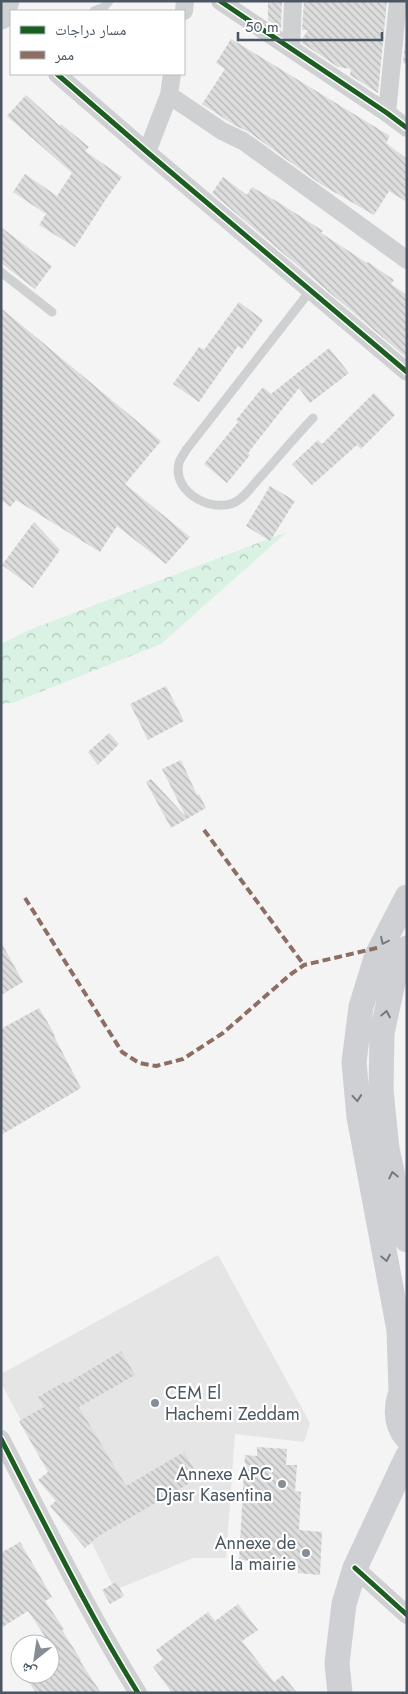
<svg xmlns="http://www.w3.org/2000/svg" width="408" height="1694" viewBox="0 0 408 1694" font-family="Jost,'Noto Naskh Arabic',sans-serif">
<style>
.education{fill:#e6e5e6}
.forest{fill:url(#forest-crowns)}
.building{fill:url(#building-back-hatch)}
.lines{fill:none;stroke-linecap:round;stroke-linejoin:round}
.lane{stroke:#ced0d2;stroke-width:9}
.street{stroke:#ced0d2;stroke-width:18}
.secondary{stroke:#ced0d4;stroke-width:25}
.quiet{stroke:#8d6e63;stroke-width:4;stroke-dasharray:8 4;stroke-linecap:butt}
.cycleway-casing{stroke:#fff;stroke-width:8}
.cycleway{stroke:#1b5e20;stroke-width:5}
.oneway{stroke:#727b84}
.poi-dot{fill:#868d94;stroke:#fff;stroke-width:2}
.labels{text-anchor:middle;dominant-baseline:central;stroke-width:4.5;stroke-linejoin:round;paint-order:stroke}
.poi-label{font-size:18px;fill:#4a5661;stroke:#fff;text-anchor:end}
</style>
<defs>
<pattern id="forest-crowns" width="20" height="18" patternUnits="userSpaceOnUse" patternTransform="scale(1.25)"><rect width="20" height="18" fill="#d9f2e3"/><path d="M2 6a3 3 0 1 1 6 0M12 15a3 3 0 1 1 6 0" fill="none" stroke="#b2c7bb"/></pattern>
<pattern id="building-back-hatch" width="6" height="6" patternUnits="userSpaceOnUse" patternTransform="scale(1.25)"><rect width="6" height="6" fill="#ddddde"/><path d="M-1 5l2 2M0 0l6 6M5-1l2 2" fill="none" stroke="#b5b6b7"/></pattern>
</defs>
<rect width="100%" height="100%" fill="#f4f4f4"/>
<path class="education" d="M218 1255 310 1423 304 1442 235 1434 226 1558H193L115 1590 92 1543 88 1546 1 1383V1374Z"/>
<path class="forest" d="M287 532 161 644 15 702 1 704V644L29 630Z"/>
<path class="building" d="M268 1H282L281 29 268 20Z
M304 1H387L378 93 350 75 351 69 338 67 302 43V39L308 30H302Z
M407 21V64L403 63Z
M231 39 390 136 386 143 407 159V202L389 191 374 215 322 185 249 132 234 125 202 104 225 69 216 63Z
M26 95 60 126 61 124 89 147 85 151 122 177 106 199 75 247 39 225 46 214 13 192 25 174 57 196 72 173 7 116Z
M223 177 247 195 252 187 278 202 323 231 321 233 367 263 368 262 394 280 391 284 407 295V358L212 193Z
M1 227 52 266 35 289 1 263Z
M239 302 263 320 242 349 238 346 199 402 173 384 199 347 204 350Z
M1 308 161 441 125 484 190 537 166 564 117 526 100 552 16 500 10 507 1 500Z
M329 348 349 373 310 403 299 388 248 453 250 455 227 483 204 464 238 422 236 420 263 387 271 394Z
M374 393 395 415 361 449 357 445 312 485 292 464 318 440 322 444Z
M270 486 295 501 270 541 246 526Z
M34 522 60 550 33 588 2 565Z
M166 686 184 721 148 740 130 704Z
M109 733 119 744 98 765 88 752Z
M181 760 197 795 199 794 206 808 171 828 146 782 151 779 186 817 162 769Z
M1 942 23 982 1 995Z
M39 1008 55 1035 54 1036 81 1088 1 1135V1029Z
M121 1351 135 1375 79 1407 126 1486 184 1452 198 1476 188 1482 190 1483 97 1537 85 1548 50 1506 56 1501 38 1480 48 1472 19 1421 44 1407 38 1397 64 1382 66 1384Z
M257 1447 287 1449 286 1465H297L295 1491 301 1492 299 1530 322 1532 320 1575 298 1573V1564L239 1560 245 1455 257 1456Z
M20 1542 52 1597 45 1601 64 1629 62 1630 81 1660 80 1661 101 1693H36L23 1674H50V1644L28 1611 1 1628V1553Z
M116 1582 124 1596 110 1604 102 1590Z
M238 1604 258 1630 242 1641 274 1682 283 1675 297 1693H172L153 1667 163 1659 156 1650 208 1612 215 1621Z"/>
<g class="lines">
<path class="lane" d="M94 11 104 7 109 1
M1 272 52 312
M310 291 186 450C184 454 180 459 179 463 171 494 218 517 240 499 249 492 256 481 264 473 280 455 296 436 313 418"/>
<path class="street" d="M220 1 387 113 407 128
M184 11 185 1
M291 49 293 1
M57 74 147 152 407 372
M169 95 222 131 243 141 407 260
M387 113 398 1
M147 152 169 95 172 74
M1 1439C45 1524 87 1611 138 1693
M355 1568 407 1615"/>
<path class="secondary" d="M1 17 7 1
M407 948 394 978 382 1033 381 1090 387 1149 407 1240
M407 1382C395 1399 393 1422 407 1438
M401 1390 399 1330 359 1117 354 1062 361 1007 377 955 407 897
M340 1693 337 1663 344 1604 355 1568 407 1457"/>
<path class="quiet" d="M204 830 304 965
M25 898 122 1052 139 1063 156 1066 183 1059 223 1033 291 974 304 965 381 947"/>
<defs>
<path id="cycleway" d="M220 1 387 113 407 128
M57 74 147 152 407 372
M1 1439C45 1524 87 1611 138 1693
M355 1568 407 1615"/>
</defs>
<use href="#cycleway" class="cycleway-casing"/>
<use href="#cycleway" class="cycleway"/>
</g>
<defs><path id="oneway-chevron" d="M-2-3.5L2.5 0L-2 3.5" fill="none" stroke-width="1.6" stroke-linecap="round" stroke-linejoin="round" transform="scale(1.25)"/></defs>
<g class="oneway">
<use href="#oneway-chevron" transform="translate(384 941) rotate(116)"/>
<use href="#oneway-chevron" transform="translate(386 1014) rotate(-79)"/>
<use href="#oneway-chevron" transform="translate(357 1098) rotate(85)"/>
<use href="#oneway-chevron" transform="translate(393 1175) rotate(-102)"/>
<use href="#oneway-chevron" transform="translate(386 1258) rotate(79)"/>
</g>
<g class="poi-dot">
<circle cx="155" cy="1403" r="5"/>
<circle cx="282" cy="1484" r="5"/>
<circle cx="306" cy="1553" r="5"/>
</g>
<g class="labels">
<g class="poi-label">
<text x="165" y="1393" text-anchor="start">CEM El<tspan x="165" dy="21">Hachemi Zeddam</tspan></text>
<text x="272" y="1474">Annexe APC<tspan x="272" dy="21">Djasr Kasentina</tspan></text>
<text x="296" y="1543">Annexe de<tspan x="296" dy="21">la mairie</tspan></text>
</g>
</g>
<rect width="408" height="1694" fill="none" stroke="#4a5661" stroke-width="5"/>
<rect x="10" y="10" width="175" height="65" fill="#ffffff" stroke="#b7bbc0"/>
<rect x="20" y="26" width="25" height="8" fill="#1b5e20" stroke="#b7bbc0"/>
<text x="55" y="35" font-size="15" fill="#4a5661">مسار دراجات</text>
<rect x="20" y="51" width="25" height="8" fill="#8d6e63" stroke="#b7bbc0"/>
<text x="55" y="60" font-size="15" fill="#4a5661">ممر</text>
<g transform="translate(35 1659) rotate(210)"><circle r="24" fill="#ffffff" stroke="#b7bbc0"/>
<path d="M0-4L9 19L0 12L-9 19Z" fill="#868d94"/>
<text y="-8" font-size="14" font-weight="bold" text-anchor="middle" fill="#4a5661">ش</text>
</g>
<path d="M238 32v8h144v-8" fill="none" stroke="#4a5661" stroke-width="2.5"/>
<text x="245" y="32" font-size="15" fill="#4a5661" stroke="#ffffff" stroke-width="4" paint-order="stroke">50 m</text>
</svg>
